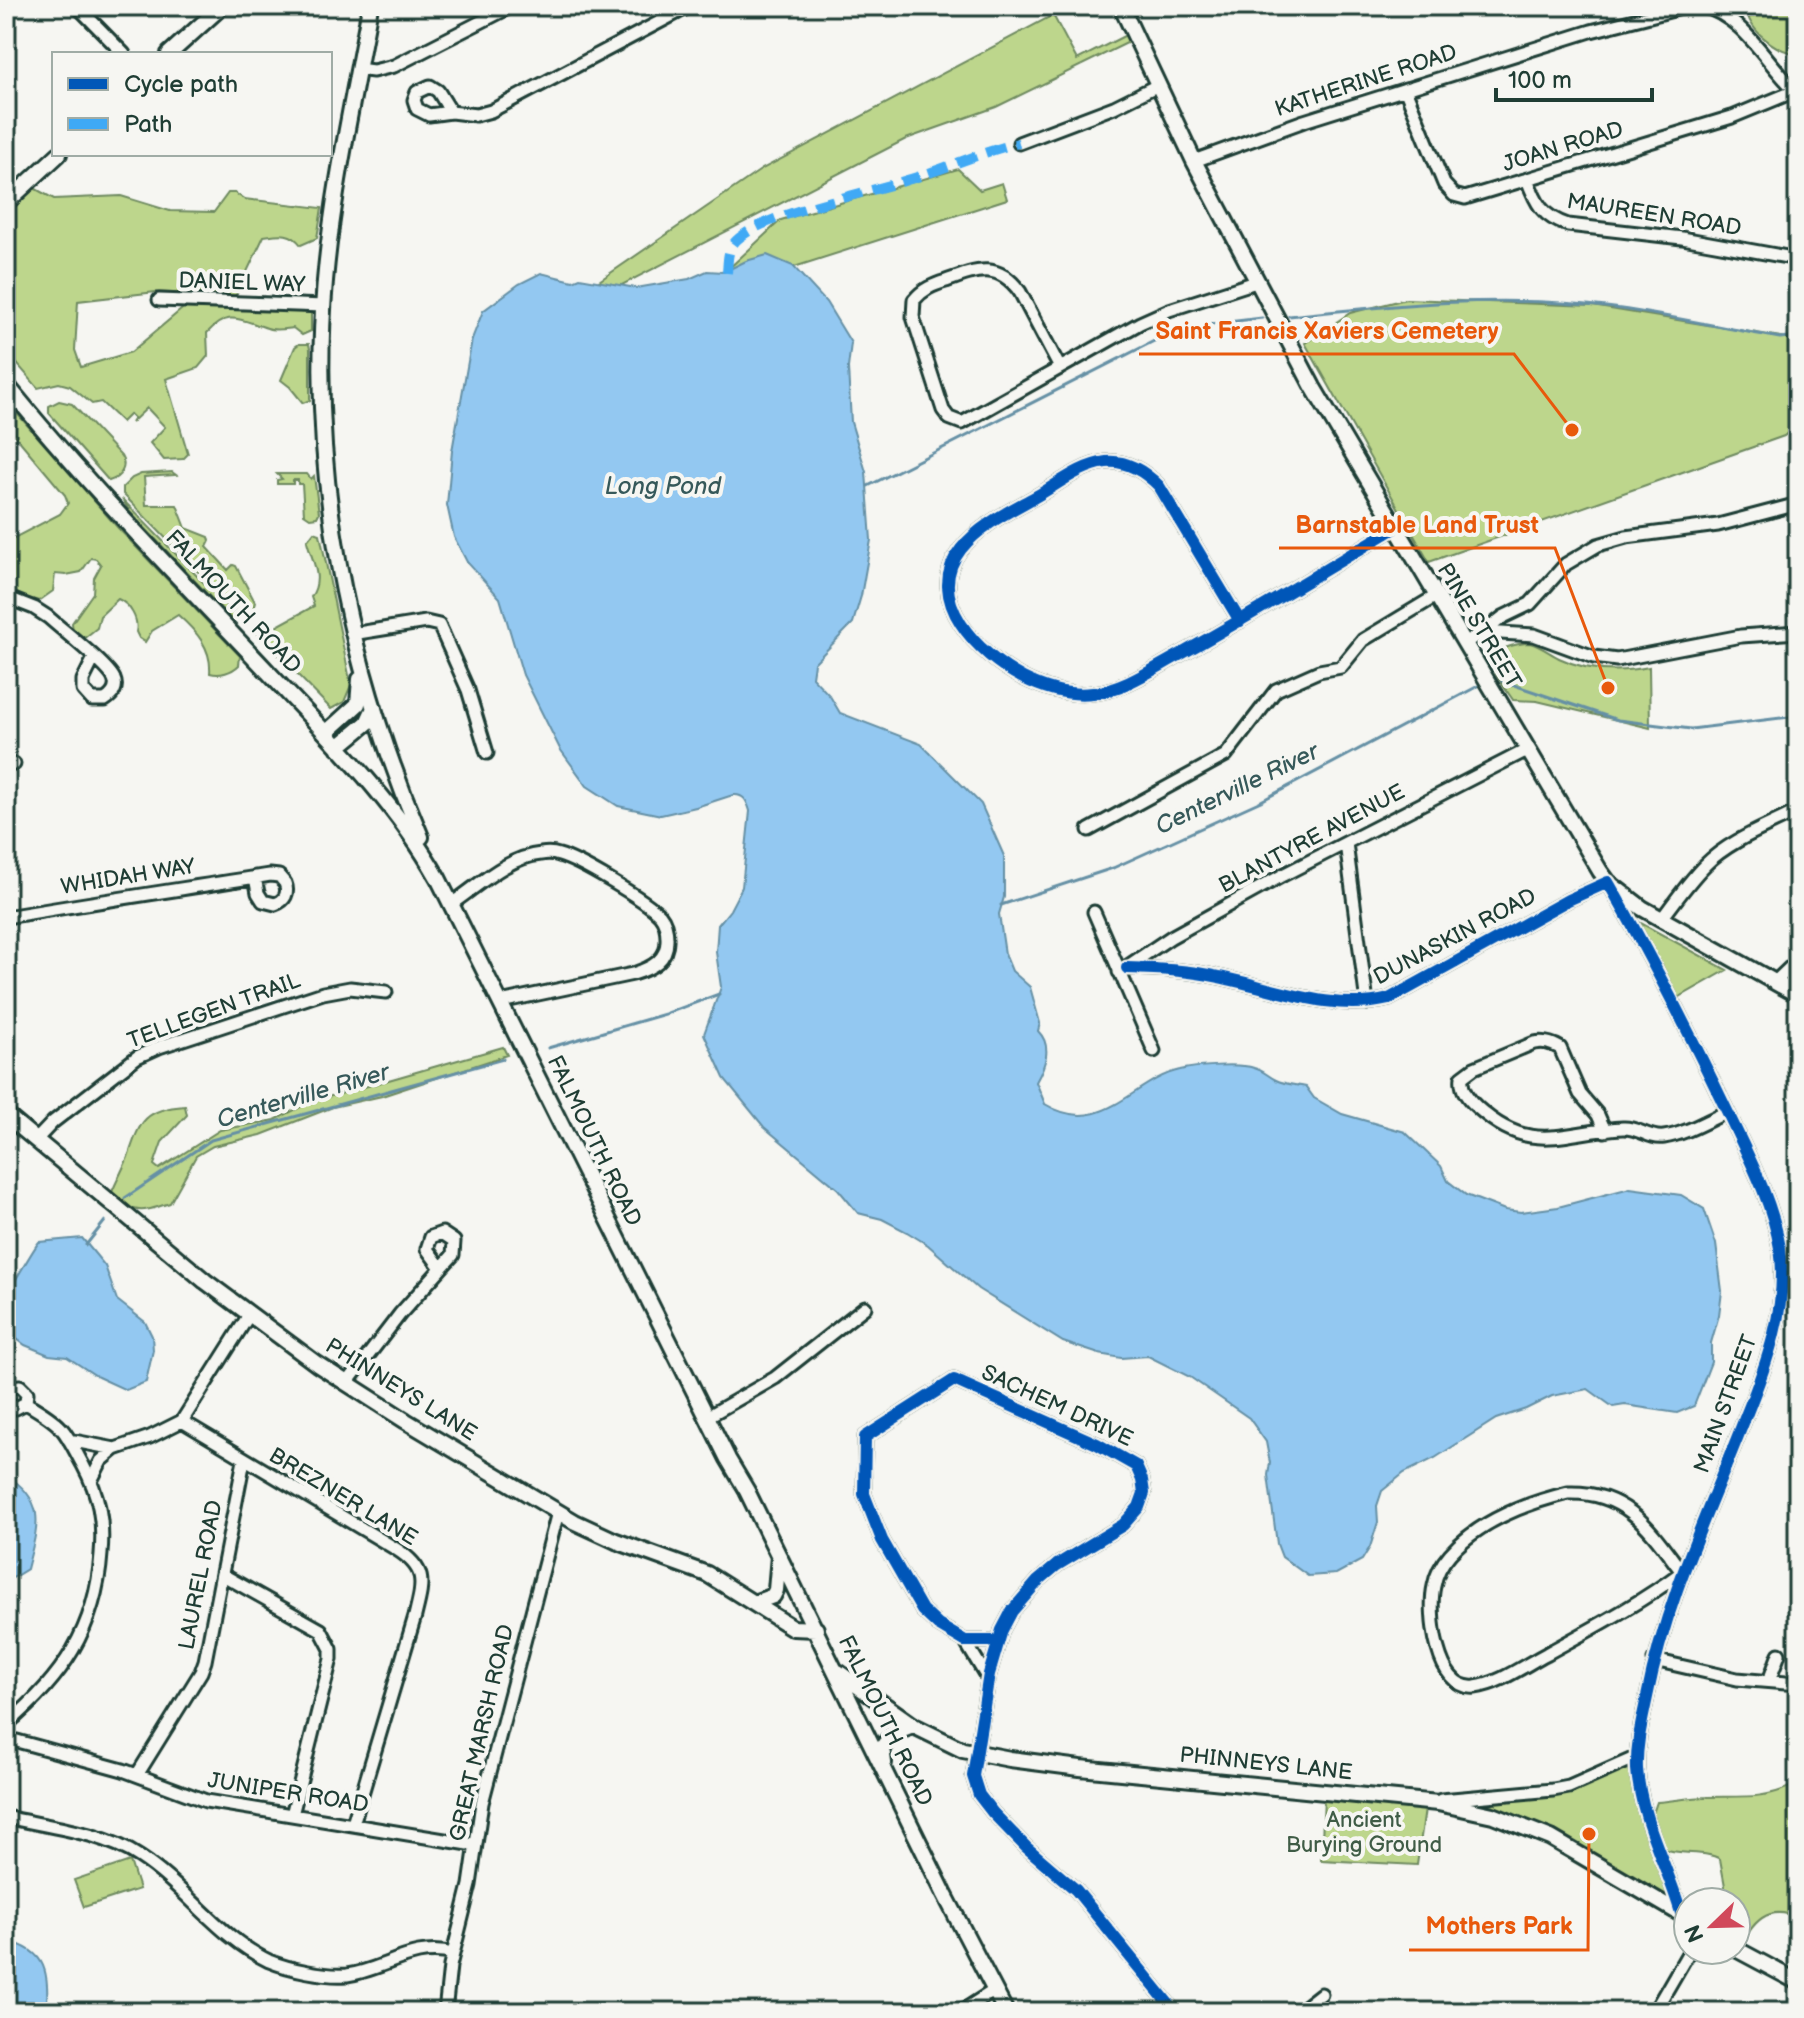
<svg xmlns="http://www.w3.org/2000/svg" width="1804" height="2018" viewBox="0 0 1804 2018" font-family="'Balsamiq Sans',sans-serif">
<style>
.green{fill:#bdd68c;stroke:#6e8a60;stroke-width:2}
.water{fill:#93c8f1;stroke:#6590a5;stroke-width:2}
.lines{fill:none;stroke-linecap:round;stroke-linejoin:round}
.stream{stroke:#6590a5;stroke-width:3}
.minor-casing{stroke:#1f3d34;stroke-width:17}
.major-casing{stroke:#1f3d34;stroke-width:20}
.minor{stroke:#f6f6f2;stroke-width:11}
.major{stroke:#f6f6f2;stroke-width:14}
.quiet{stroke:#3fa9f5;stroke-width:10;stroke-dasharray:20 10;stroke-linecap:butt}
.cycleway-casing{stroke:#f6f6f2;stroke-width:17}
.cycleway{stroke:#0057b8;stroke-width:12}
.labels{text-anchor:middle;dominant-baseline:central;stroke-width:8;stroke-linejoin:round;paint-order:stroke}
.street-label{font-size:22px;fill:#1f3d34;stroke:#f6f6f2}
.park-label{font-size:22px;fill:#3f5c46;stroke:#f6f6f2}
.water-label{font-size:24px;font-style:italic;fill:#36595a;stroke:#f6f6f2}
.leader{fill:none;stroke:#e8590c;stroke-width:3}
.callout-dot{fill:#e8590c;stroke:#f6f6f2;stroke-width:3}
.callout-label{font-size:24px;text-anchor:middle;font-weight:bold;fill:#e8590c;stroke:#f6f6f2;stroke-width:8;stroke-linejoin:round;paint-order:stroke}
</style>
<rect width="100%" height="100%" fill="#f6f6f2"/>
<filter id="ink" filterUnits="userSpaceOnUse"><feTurbulence type="fractalNoise" baseFrequency=".0125" numOctaves="2"/><feDisplacementMap in="SourceGraphic" scale="16" xChannelSelector="R" yChannelSelector="G"/><feConvolveMatrix kernelMatrix="1 2 1 2 8 2 1 2 1" color-interpolation-filters="sRGB"/></filter>
<g filter="url(#ink)">
<path class="green" d="M1746 6H1798V54C1775 51 1747 30 1746 6Z
M1053 15 1077 60 1126 35 1129 42 996 107 906 139 616 288 596 283 762 169Z
M958 169 980 190 1002 183 1007 199 788 269 726 271 781 220Z
M34 188 54 199 121 196 170 211 214 212 228 193H235L244 199 322 208 317 238 301 245C291 231 279 234 264 236L235 297 156 292 78 301 75 350 81 367 131 352 188 304 308 310 311 312V331L302 335 293 328C285 329 274 331 267 328 240 320 229 309 207 333L208 356 198 368 166 379 188 454 183 459 164 460 150 443 165 427 147 408 131 423 134 418 130 414 122 422 101 402 92 404 70 386 59 383 38 388 6 351V213Z
M1406 299 1592 306 1787 338 1798 350V424L1784 436 1429 562 1305 343 1350 313Z
M299 344H309L310 349V400L303 403 290 387 281 380 295 347Z
M6 401 118 528 240 656 239 665C232 672 220 676 210 673 212 648 196 631 178 615L152 631 145 642 139 638 136 632C139 620 130 604 118 599L100 616 97 628 82 640 73 631 72 623 93 593 94 578 101 565 96 559 91 558 81 572 66 575 55 574 53 591 39 601 6 592V542L60 514 68 503 65 495 13 433 6 428Z
M59 401 72 404 121 456C128 467 120 478 109 481L49 413V406Z
M172 472 176 475 144 477 146 505H177L186 528 209 537 210 541 207 547 228 570 233 565 236 566 255 602C254 610 248 613 241 616L123 494V487L132 478 141 474Z
M277 474H307L311 479 314 476 319 513 317 517 310 518 304 514 302 484H298V480H293V484H277V480L282 479Z
M122 499 238 618H230L130 512Z
M314 532 320 534 351 685 344 702 331 709 256 632 265 624 272 629 314 606 311 597C324 578 312 561 307 541Z
M1530 643C1541 646 1549 653 1559 658 1588 672 1618 673 1649 667L1650 728 1537 701 1513 700C1504 686 1478 657 1505 648 1513 645 1521 643 1530 643Z
M1637 921 1727 970 1676 999Z
M503 1047 507 1055 382 1096 333 1107 261 1135 213 1146 196 1156 170 1203C159 1206 145 1213 134 1209 127 1207 123 1202 115 1200L112 1192C117 1180 123 1169 128 1157 140 1122 143 1109 185 1106L187 1115 162 1142 154 1165 159 1169 220 1130 275 1120 314 1100 340 1094Z
M1632 1765 1640 1819 1674 1900 1459 1803 1496 1800Z
M1793 1785 1798 1786V1918C1778 1908 1762 1912 1749 1932H1739L1736 1927V1902L1720 1901 1725 1886 1720 1859C1705 1850 1681 1856 1661 1848L1651 1819 1657 1802C1673 1801 1691 1797 1707 1797 1738 1796 1766 1800 1793 1785Z
M1324 1798 1425 1809 1417 1865 1321 1860Z
M130 1861 139 1889 84 1907 74 1880Z"/>
<path class="water" d="M767 255 793 266 826 302 851 343 848 368 851 422 866 472 871 540 861 596 853 623 814 663 812 677 830 696 840 713 921 744 981 804 1004 856V897L999 914 1005 954 1012 971 1030 987 1040 1023 1038 1031C1053 1046 1045 1066 1036 1082L1045 1104C1102 1139 1133 1080 1180 1070 1196 1066 1240 1063 1254 1068 1263 1070 1268 1076 1276 1080 1284 1084 1296 1085 1306 1087L1314 1098 1342 1114 1405 1132 1441 1166 1448 1181 1466 1195 1505 1210 1521 1212 1558 1207 1630 1188 1681 1195 1704 1209 1716 1244 1722 1291 1719 1315 1711 1343V1362L1694 1406 1677 1413 1625 1405 1613 1407 1588 1389 1552 1396 1526 1409 1496 1419 1435 1458 1404 1473 1382 1491 1377 1506 1378 1522 1370 1547 1362 1560 1336 1574 1308 1576 1282 1557 1277 1544 1268 1475 1270 1463 1266 1442 1249 1418 1190 1377 1148 1356 1121 1358 1099 1354 1063 1342 978 1289 928 1245 907 1232 882 1219 858 1213 838 1189 764 1127 724 1078 704 1034 721 987 716 952 718 925 730 910 742 887 750 811C747 801 744 794 733 795L696 807 661 815 618 806 587 786 560 749 523 675 500 598 467 562 454 537 447 505 452 451 472 339 483 311 519 284 541 273 573 281 580 278 636 288 689 279 707 271 724 272 746 261Z
M82 1238 105 1266 117 1300 145 1322 152 1336 153 1350 146 1382 126 1390 98 1377 67 1357 49 1355 25 1345 6 1331C6 1321 4 1308 6 1298 7 1294 34 1248 39 1242Z
M6 1475C49 1502 37 1529 27 1569L6 1582Z
M7 1941C49 1951 48 1974 47 2012H6Z"/>
<g class="lines">
<path class="stream" d="M1289 316C1394 305 1500 294 1606 307 1664 314 1722 328 1780 338L1798 336
M868 486 1162 337 1211 324 1262 318
M1502 681 1618 720 1691 729 1798 716
M1001 905 1113 868 1261 801 1480 685
M548 1048 665 1014 719 994
M125 1198 211 1140 503 1059
M86 1245 105 1221"/>
<defs>
<path id="minor" d="M77 6 124 54
M1702 6C1745 17 1767 65 1798 93
M358 69 373 71 394 66 512 6
M430 86 438 91 451 112 429 115 417 109 414 100 417 92Z
M1405 89 1444 184 1454 195 1465 198 1732 117 1795 91
M451 112 476 115 491 111 690 6
M1019 143 1114 107 1158 85
M1194 161 1304 121 1591 31 1689 6
M1527 179C1536 203 1542 217 1568 225L1682 238 1798 259
M159 300 324 306
M1060 368 1020 292C998 261 976 270 946 281 933 285 923 289 914 300L913 317 943 410 949 418 962 423 1140 323 1169 310 1256 282
M6 597 34 608 48 617C61 629 109 666 114 679 118 688 113 695 105 700H92L83 690V680L94 658
M1240 621 1159 486C1145 472 1126 460 1106 462 1081 465 1057 485 1035 497 1010 511 980 525 961 549 922 599 979 655 1023 678 1043 688 1069 696 1093 693 1124 690 1153 669 1181 654 1254 614 1324 570 1395 528
M1484 632 1534 635 1594 657 1617 660 1741 636 1798 632
M352 634 426 622 439 625 468 690 487 753
M1464 643 1484 632 1503 617 1530 604 1566 564 1598 545 1626 537 1718 525 1798 504
M6 765 14 764
M1089 830 1226 755 1276 690 1319 671 1341 667 1363 640 1436 596
M1346 843 1367 1003
M451 904C478 886 507 857 541 854 547 853 553 853 559 855 578 860 646 900 660 915 665 921 667 930 667 938 668 960 652 968 633 974L500 1002
M1094 912 1154 1051
M6 917C94 902 182 889 270 875L279 876 285 883C289 893 285 901 275 904L263 901 258 893 255 877
M1661 920C1675 901 1689 881 1705 865 1730 840 1767 827 1798 811
M1127 968C1158 969 1188 970 1219 977 1274 988 1333 1013 1389 999L1568 900 1608 882C1651 957 1690 1034 1728 1113 1748 1156 1772 1200 1780 1248 1789 1305 1766 1366 1745 1418 1709 1511 1666 1599 1647 1697 1642 1721 1636 1745 1637 1769 1641 1821 1667 1864 1681 1913
M1119 972 1171 937 1283 875 1527 750
M1775 982 1798 960
M1605 1131 1598 1115 1580 1094 1560 1048C1551 1043 1544 1041 1534 1043L1474 1068 1462 1077C1460 1090 1469 1100 1478 1108 1531 1156 1563 1131 1623 1128 1638 1127 1649 1139 1664 1137 1686 1134 1708 1120 1727 1112
M36 1140 53 1122 137 1057 159 1047 323 993 350 988 386 992
M347 1383 400 1314 453 1255 454 1241 442 1233 431 1237 427 1249 441 1268
M6 1392 11 1387 20 1386 27 1393 26 1403
M6 1401 16 1408 26 1403
M707 1417 775 1378 865 1307
M182 1421 396 1549C428 1569 423 1583 415 1616L353 1824
M69 1440 115 1449
M91 1481 101 1461 115 1449 150 1437 182 1421 249 1315
M1568 1493C1627 1491 1650 1529 1682 1572 1639 1604 1593 1628 1546 1654 1525 1665 1499 1684 1475 1687 1436 1691 1428 1612 1434 1586 1436 1574 1443 1562 1450 1554 1479 1521 1527 1503 1568 1493Z
M223 1575 321 1630 331 1649V1659L292 1815
M965 1641 988 1679
M998 1641H965L938 1625 922 1610 882 1540 864 1494 865 1437 954 1380 1097 1444 1136 1466 1142 1480 1144 1493 1139 1507 1123 1525 1057 1565 1038 1581 1012 1611 1002 1630 989 1674 973 1776 979 1795 993 1813 1026 1847 1076 1890 1175 2012
M1654 1660 1737 1679 1798 1684
M1769 1681 1779 1654
M6 1725C62 1678 96 1629 101 1554 104 1520 99 1495 83 1465 76 1453 70 1438 61 1428 52 1418 38 1410 26 1403
M6 1738 123 1770 206 1801 475 1845
M137 1775 201 1672 205 1661 244 1460
M1441 1800 1553 1790 1569 1787 1637 1757
M6 1817C50 1827 103 1832 140 1857 186 1887 218 1937 269 1961 288 1969 326 1977 347 1975 384 1970 414 1943 453 1954
M445 2012 450 1966 470 1885 482 1803 558 1512
M951 2012 967 2008 995 1990
M1298 2012 1321 1994
M1654 2012 1690 1950"/>
<path id="major" d="M370 6C354 97 333 188 325 281 309 472 346 661 421 837
M1121 6 1194 161 1313 387 1600 871 1608 882 1642 908 1798 995
M169 54 222 6
M6 203 59 154
M6 384C87 485 179 577 268 672 329 737 394 800 438 878L728 1459 747 1491 944 1893 1006 2012
M326 733 358 704 360 679
M338 747 367 723 374 708
M6 1115 205 1281 317 1364 406 1421 575 1522 616 1541 707 1574 793 1628 816 1629
M754 1603 773 1596 776 1590 779 1556
M838 1672 914 1726 963 1750 1010 1759 1080 1768 1438 1803 1493 1815 1551 1838 1688 1918
M884 1763 882 1748C890 1735 900 1730 914 1726
M1736 1949 1798 1982"/>
</defs>
<use href="#minor" class="minor-casing"/>
<use href="#major" class="major-casing"/>
<use href="#minor" class="minor"/>
<use href="#major" class="major"/>
<path class="quiet" d="M727 273C728 263 727 251 734 243 758 214 869 193 907 180 945 169 981 152 1019 143"/>
<defs>
<path id="cycleway" d="M1240 621 1159 486C1145 472 1126 460 1106 462 1081 465 1057 485 1035 497 1010 511 980 525 961 549 922 599 979 655 1023 678 1043 688 1069 696 1093 693 1124 690 1153 669 1181 654 1254 614 1324 570 1395 528
M1127 968C1158 969 1188 970 1219 977 1274 988 1333 1013 1389 999L1568 900 1608 882C1651 957 1690 1034 1728 1113 1748 1156 1772 1200 1780 1248 1789 1305 1766 1366 1745 1418 1709 1511 1666 1599 1647 1697 1642 1721 1636 1745 1637 1769 1641 1821 1667 1864 1681 1913
M998 1641H965L938 1625 922 1610 882 1540 864 1494 865 1437 954 1380 1097 1444 1136 1466 1142 1480 1144 1493 1139 1507 1123 1525 1057 1565 1038 1581 1012 1611 1002 1630 989 1674 973 1776 979 1795 993 1813 1026 1847 1076 1890 1175 2012"/>
</defs>
<use href="#cycleway" class="cycleway-casing"/>
<use href="#cycleway" class="cycleway"/>
</g>
</g>
<g class="labels">
<g class="street-label">
<text transform="translate(1366 81) rotate(-18)">KATHERINE ROAD</text>
<text transform="translate(1563 147) rotate(-17)">JOAN ROAD</text>
<text transform="translate(1654 215) rotate(9)">MAUREEN ROAD</text>
<text transform="translate(242 283) rotate(2)">DANIEL WAY</text>
<text transform="translate(233 602) rotate(47)">FALMOUTH ROAD</text>
<text transform="translate(1479 626) rotate(59)">PINE STREET</text>
<text transform="translate(1312 839) rotate(-28)">BLANTYRE AVENUE</text>
<text transform="translate(128 877) rotate(-9)">WHIDAH WAY</text>
<text transform="translate(1455 937) rotate(-28)">DUNASKIN ROAD</text>
<text transform="translate(214 1011) rotate(-20)">TELLEGEN TRAIL</text>
<text transform="translate(594 1141) rotate(64)">FALMOUTH ROAD</text>
<text transform="translate(401 1390) rotate(32)">PHINNEYS LANE</text>
<text transform="translate(1726 1404) rotate(-70)">MAIN STREET</text>
<text transform="translate(1057 1406) rotate(25)">SACHEM DRIVE</text>
<text transform="translate(343 1497) rotate(31)">BREZNER LANE</text>
<text transform="translate(201 1575) rotate(-79)">LAUREL ROAD</text>
<text transform="translate(885 1721) rotate(64)">FALMOUTH ROAD</text>
<text transform="translate(482 1733) rotate(-77)">GREAT MARSH ROAD</text>
<text transform="translate(1266 1764) rotate(6)">PHINNEYS LANE</text>
<text transform="translate(288 1793) rotate(9)">JUNIPER ROAD</text>
</g>
<g class="park-label">
<text x="1364" y="1820">Ancient<tspan x="1364" dy="25">Burying Ground</tspan></text>
</g>
<g class="water-label">
<text x="663" y="486">Long Pond</text>
<text transform="translate(1237 789) rotate(-26)">Centerville River</text>
<text transform="translate(303 1096) rotate(-16)">Centerville River</text>
</g>
</g>
<path class="leader" d="M1572 430L1514 354H1139M1608 688L1555 548H1279M1589 1834L1588 1950H1409"/>
<g class="callout-dot">
<circle cx="1572" cy="430" r="8"/>
<circle cx="1608" cy="688" r="8"/>
<circle cx="1589" cy="1834" r="8"/>
</g>
<g class="callout-label">
<text x="1327" y="339">Saint Francis Xaviers Cemetery</text>
<text x="1417" y="533">Barnstable Land Trust</text>
<text x="1499" y="1934">Mothers Park</text>
</g>
<rect width="1804" height="2018" fill="none" stroke="#f6f6f2" stroke-width="32"/>
<rect x="16" y="16" width="1772" height="1986" fill="none" stroke="#1f3d34" stroke-width="3" filter="url(#ink)"/>
<rect x="52" y="52" width="280" height="104" fill="#f6f6f2" stroke="#a0aca6" stroke-width="2"/>
<rect x="68" y="78" width="40" height="12" fill="#0057b8" stroke="#a0aca6" stroke-width="2"/>
<text x="124" y="92" font-size="24" fill="#1f3d34">Cycle path</text>
<rect x="68" y="118" width="40" height="12" fill="#3fa9f5" stroke="#a0aca6" stroke-width="2"/>
<text x="124" y="132" font-size="24" fill="#1f3d34">Path</text>
<g transform="translate(1712 1926) rotate(247)"><circle r="38" fill="#f6f6f2" stroke="#a0aca6" stroke-width="2"/>
<path d="M0-6L14 30L0 20L-14 30Z" fill="#d1495b"/>
<text y="-12" font-size="22" font-weight="bold" text-anchor="middle" fill="#1f3d34">N</text>
</g>
<path d="M1496 88v12h156v-12" fill="none" stroke="#1f3d34" stroke-width="4"/>
<text x="1508" y="88" font-size="24" fill="#1f3d34" stroke="#f6f6f2" stroke-width="6" paint-order="stroke">100 m</text>
</svg>
